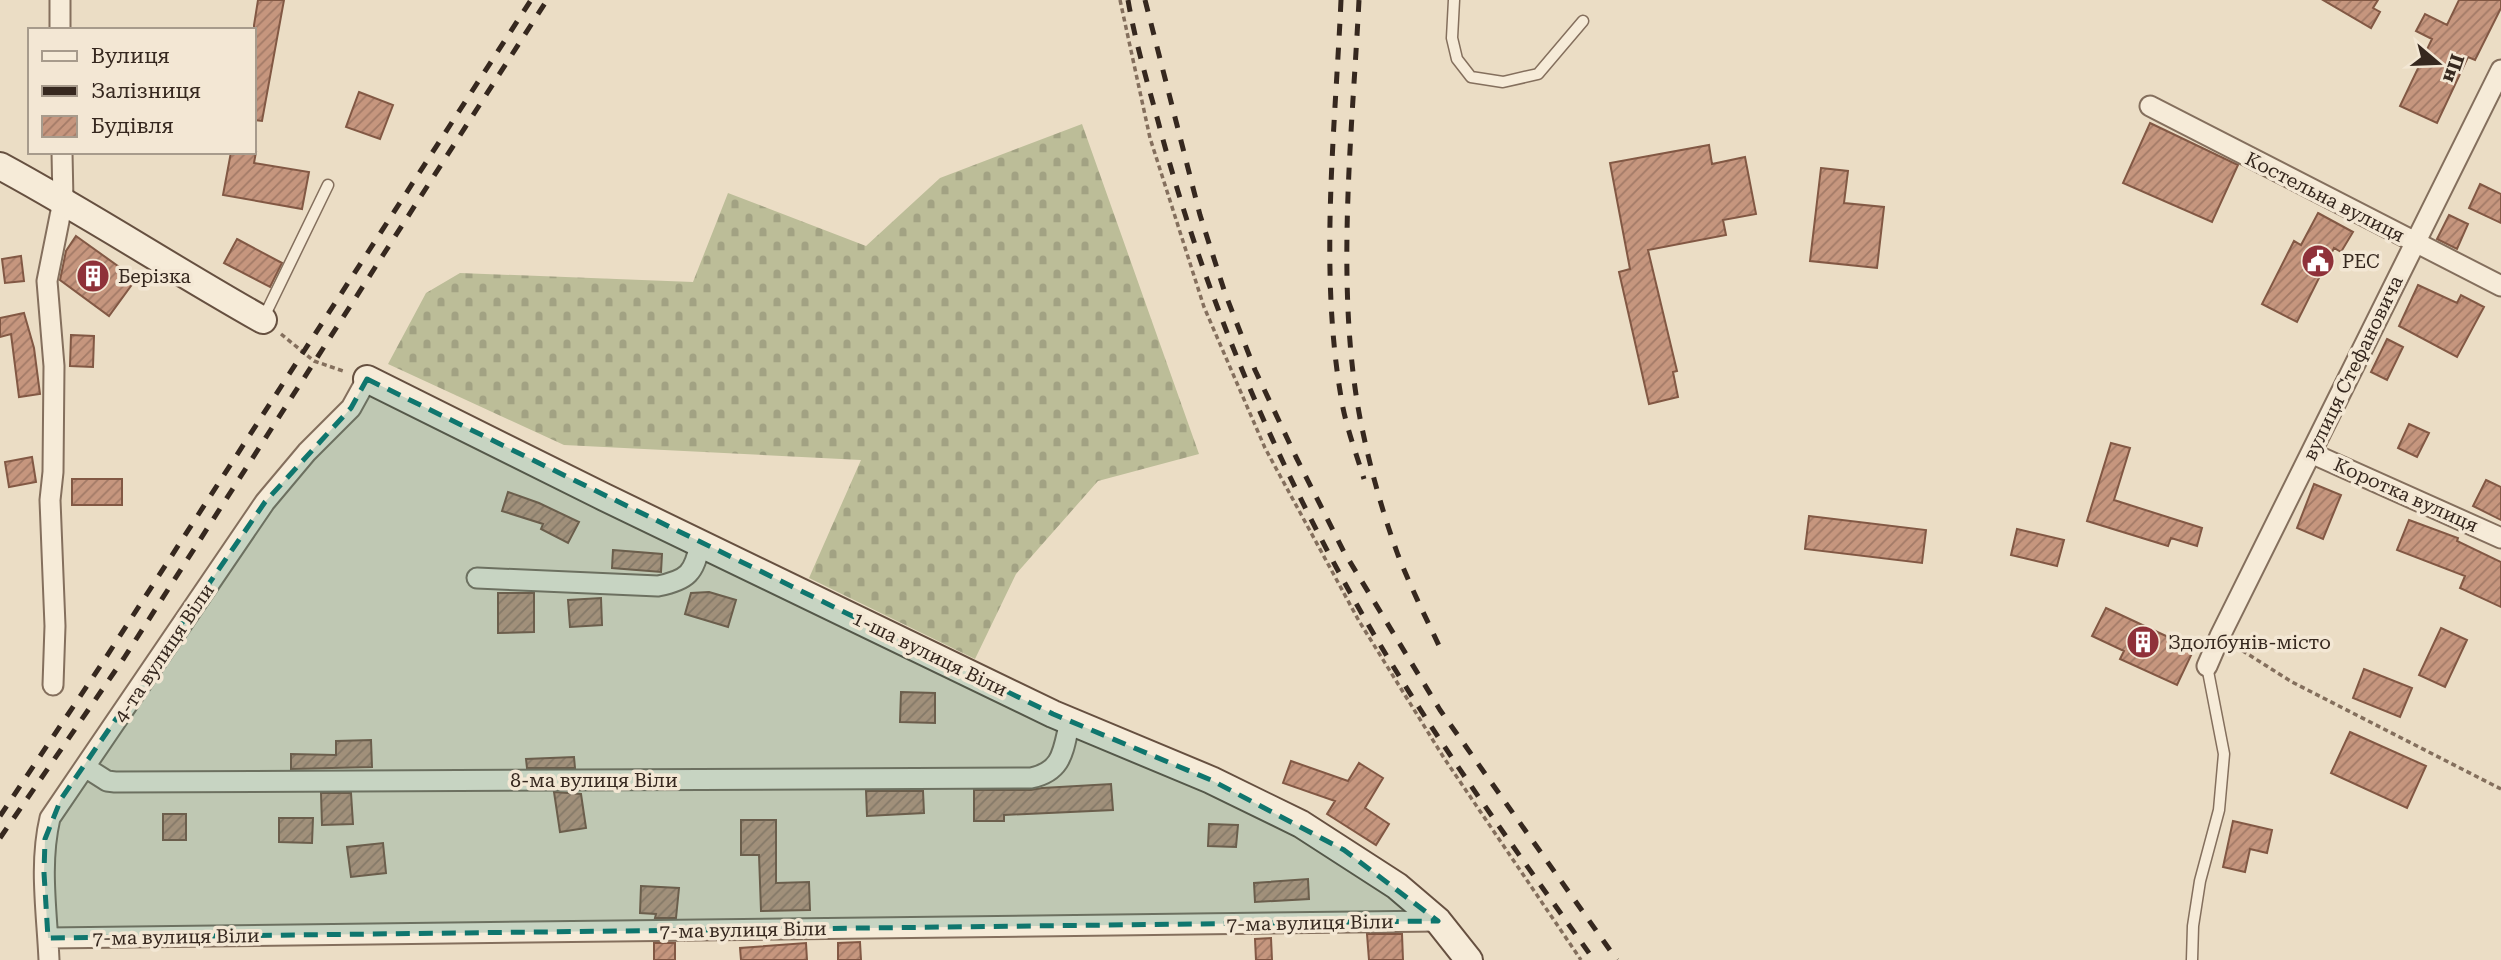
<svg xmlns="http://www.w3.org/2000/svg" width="2501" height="960" viewBox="0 0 2501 960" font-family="'Roboto Serif',serif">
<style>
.cemetery{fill:url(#cemetery-stones)}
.building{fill:url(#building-hatch);stroke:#825844;stroke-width:2}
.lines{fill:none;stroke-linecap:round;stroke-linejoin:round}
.lane-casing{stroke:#846f5d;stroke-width:13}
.street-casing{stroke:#846f5d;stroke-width:23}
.secondary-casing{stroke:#665040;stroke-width:30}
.path{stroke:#846f5d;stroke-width:3.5;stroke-dasharray:5 3.5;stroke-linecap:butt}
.lane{stroke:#f6ebd8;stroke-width:10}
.street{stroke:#f6ebd8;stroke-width:19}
.secondary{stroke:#f6ebd8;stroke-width:26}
.rail{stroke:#36281f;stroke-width:5;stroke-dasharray:12 12;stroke-linecap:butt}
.marked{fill:#0f766e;fill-opacity:0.2;stroke:#0f766e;stroke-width:5;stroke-dasharray:14 9;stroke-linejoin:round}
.labels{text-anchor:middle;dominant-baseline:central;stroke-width:7;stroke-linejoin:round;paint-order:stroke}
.street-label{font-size:19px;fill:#36281f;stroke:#f3e7d4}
.poi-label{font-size:19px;fill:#36281f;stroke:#f3e7d4;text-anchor:start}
</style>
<defs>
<pattern id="cemetery-stones" width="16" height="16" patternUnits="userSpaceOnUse" patternTransform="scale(1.75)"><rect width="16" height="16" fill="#bcbd98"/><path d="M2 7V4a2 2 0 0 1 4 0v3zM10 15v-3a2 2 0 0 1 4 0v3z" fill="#a2a283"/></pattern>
<pattern id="building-hatch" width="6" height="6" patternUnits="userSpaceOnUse" patternTransform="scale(1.75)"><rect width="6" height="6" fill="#c6967e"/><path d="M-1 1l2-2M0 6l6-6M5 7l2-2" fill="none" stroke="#a27a67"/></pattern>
</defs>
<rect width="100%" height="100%" fill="#ebddc5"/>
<path class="cemetery" d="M1082 124 1199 454 1098 481 1016 574 975 659 809 578 861 460 564 445 388 364 426 293 460 273 693 282 728 193 866 246 940 178Z"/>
<path class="building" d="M258 0H284L262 121 254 120V25Z
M2323 0H2378L2373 8 2380 12 2371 28Z
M2459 0H2501V8L2475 60 2468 57 2437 123 2400 106 2432 39 2416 31 2425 14 2447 25Z
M359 92 393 105 380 139 346 127Z
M2150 123 2238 165 2212 222 2123 183Z
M1709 145 1712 164 1745 157 1756 214 1723 220 1726 235 1648 250 1677 371 1673 372 1678 397 1649 404 1619 272 1630 269 1610 163Z
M231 152H256L254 163 309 172 302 209 223 195Z
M1821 168 1848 171 1844 203 1884 207 1877 268 1810 261Z
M2480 184 2501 194V223L2469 208Z
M2318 213 2353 232 2341 252 2334 248 2297 322 2262 304 2294 241 2301 245Z
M2449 215 2468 224 2457 249 2437 239Z
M76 236 136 279 109 316 60 280 66 251Z
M237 239 282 263 270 287 224 263Z
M21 256 24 281 5 283 2 259Z
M2418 285 2457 303 2461 295 2484 307 2457 357 2399 326Z
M24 313 34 348 40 394 19 397 11 334 0 337V318Z
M71 335 94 336 93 367 70 366Z
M2387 339 2403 347 2387 380 2371 372Z
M2409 424 2429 433 2417 457 2398 448Z
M2111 443 2130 448 2114 500 2202 528 2197 546 2171 538 2168 546 2087 521Z
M32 457 36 482 9 487 5 462Z
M72 479H122V505H72Z
M2486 480 2501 487V520L2473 506Z
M2314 484 2341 495 2323 539 2297 528Z
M508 492 539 503 579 522 568 543 541 529 543 524 502 511Z
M1809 516 1926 530 1922 563 1805 549Z
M2409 520 2458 538 2457 541 2501 562V607L2460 588 2465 576 2397 550Z
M2017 529 2064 540 2057 566 2011 555Z
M613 550 662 554 661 572 612 568Z
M709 592 736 600 728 627 685 614 691 593Z
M498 593H534V632L498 633Z
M601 598 602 625 570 627 568 600Z
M2106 608 2194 649 2177 685 2120 659 2124 651 2092 636Z
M2441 628 2467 640 2445 687 2419 675Z
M2364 669 2412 688 2400 717 2353 698Z
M901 692 935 693V723L900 722Z
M2350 732 2426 766 2407 808 2331 773Z
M371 740 372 767 291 769V754L336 755V741Z
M574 757 575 768H527L526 759Z
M1291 761 1348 781 1359 763 1383 778 1365 808 1389 824 1376 845 1327 814 1335 801 1283 783Z
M1111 784 1113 810 1004 815V821H974V790H1031L1042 788Z
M866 791H923L924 813 867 816Z
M554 792 581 794 586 828 560 832Z
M321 793H351L353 824 322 825Z
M163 814H186V840H163Z
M279 818H313L312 843 279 842Z
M741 820H776V883L809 882 810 910 761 911 759 855H741Z
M2233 821 2272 830 2267 853 2250 849 2245 872 2223 867Z
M1209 824 1238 825 1236 847 1208 846Z
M383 843 386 873 351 877 347 847Z
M1308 879 1309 899 1255 902 1254 883Z
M641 886 679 888 676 918H655L656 914 640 913Z
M1367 934H1402L1403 960H1369Z
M1271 938 1272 960H1256L1255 939Z
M860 942 861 960H838V943Z
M654 943H675V960H654Z
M806 943 807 960H741L740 948Z"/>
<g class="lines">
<defs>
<path id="lane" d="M1454 0 1452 38 1457 59 1471 77 1503 82 1538 74 1583 21
M263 319 328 185
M2192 960 2193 926 2200 881 2219 810 2224 754 2207 666"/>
<path id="street" d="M60 0V30
M2150 106 2501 286
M2311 453 2501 538
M477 578 658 586C688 580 694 573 700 544
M2207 666 2220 636 2501 70
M53 685 55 626 50 500 53 472 54 366 47 281 63 201 62 152
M85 767 107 781 115 782 1031 778C1064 771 1063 749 1070 721
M48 938 1438 921
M49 960C47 913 39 865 50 818L265 502 307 452 351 408 367 379"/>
<path id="secondary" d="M0 166C89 214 174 270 263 320
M367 379 604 497 1053 714 1211 780 1301 824 1397 886 1438 921 1469 960"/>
</defs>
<use href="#lane" class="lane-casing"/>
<use href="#street" class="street-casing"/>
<use href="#secondary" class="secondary-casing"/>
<path class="path" d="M1120 0 1150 138 1204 307 1265 448 1359 621 1444 758 1581 960
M281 334 314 361 346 372
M2235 646 2292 682 2501 789"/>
<use href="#lane" class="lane"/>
<use href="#street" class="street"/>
<use href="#secondary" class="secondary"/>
<path class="rail" d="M1128 0C1135 41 1147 81 1158 121 1204 296 1275 462 1365 619 1433 737 1515 849 1594 960
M1145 0 1200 215 1225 293 1255 370 1296 457 1344 552 1440 710 1617 960
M1341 0C1335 134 1318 276 1343 408 1348 432 1357 456 1364 479
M1359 0C1352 137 1334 294 1362 428 1371 471 1383 514 1398 555 1411 588 1427 620 1442 652
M0 816 101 665 531 0
M0 838 124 658 547 0"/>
</g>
<path class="marked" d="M367 379 1053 714 1211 780 1344 850 1438 921 48 938 44 873 45 839 61 799 265 502 351 408Z"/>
<defs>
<symbol id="civic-disc" viewBox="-11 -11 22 22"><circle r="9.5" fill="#8f3139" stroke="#f3e7d4"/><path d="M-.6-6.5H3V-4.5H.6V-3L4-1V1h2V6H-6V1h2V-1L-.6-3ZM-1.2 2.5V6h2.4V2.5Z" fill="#fff"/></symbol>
<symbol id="building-disc" viewBox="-11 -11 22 22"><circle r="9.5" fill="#8f3139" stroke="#f3e7d4"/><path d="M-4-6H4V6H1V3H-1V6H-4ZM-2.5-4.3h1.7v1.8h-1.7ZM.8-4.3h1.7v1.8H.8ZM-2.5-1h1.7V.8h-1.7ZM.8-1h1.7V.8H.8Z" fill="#fff"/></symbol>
</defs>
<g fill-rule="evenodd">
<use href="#civic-disc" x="2299" y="242" width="38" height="38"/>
<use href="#building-disc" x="74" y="257" width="38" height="38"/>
<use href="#building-disc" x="2124" y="623" width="38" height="38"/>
</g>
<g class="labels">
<g class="street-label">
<text transform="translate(2325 197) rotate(27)">Костельна вулиця</text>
<text transform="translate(2353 368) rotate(-64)">вулиця Стефановича</text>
<text transform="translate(2406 495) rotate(24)">Коротка вулиця</text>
<text transform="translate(164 653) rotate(-56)">4-та вулиця Віли</text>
<text transform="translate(930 654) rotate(26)">1-ша вулиця Віли</text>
<text x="594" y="780">8-ма вулиця Віли</text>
<text transform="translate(1310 923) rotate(-1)">7-ма вулиця Віли</text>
<text transform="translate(743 930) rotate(-1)">7-ма вулиця Віли</text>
<text transform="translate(176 937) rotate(-1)">7-ма вулиця Віли</text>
</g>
<g class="poi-label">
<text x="2342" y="261">РЕС</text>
<text x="118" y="276">Берізка</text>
<text x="2168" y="642">Здолбунів-місто</text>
</g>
</g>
<rect x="28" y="28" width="228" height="126" fill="#f3e7d4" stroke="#a79b8c" stroke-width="2"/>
<rect x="42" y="51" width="35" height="10" fill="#f6ebd8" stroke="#a79b8c" stroke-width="2"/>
<text x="91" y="63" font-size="21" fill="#36281f">Вулиця</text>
<rect x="42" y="86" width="35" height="10" fill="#36281f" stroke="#a79b8c" stroke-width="2"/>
<text x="91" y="98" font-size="21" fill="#36281f">Залізниця</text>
<rect x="42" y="116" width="35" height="21" fill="url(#building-hatch)" stroke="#a79b8c" stroke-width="2"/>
<text x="91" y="133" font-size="21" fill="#36281f">Будівля</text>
<g transform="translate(2438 63) rotate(109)" stroke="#f3e7d4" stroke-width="5" paint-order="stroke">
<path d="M0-5L12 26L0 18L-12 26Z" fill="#36281f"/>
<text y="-10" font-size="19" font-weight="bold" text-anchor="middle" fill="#36281f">Пн</text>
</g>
</svg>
